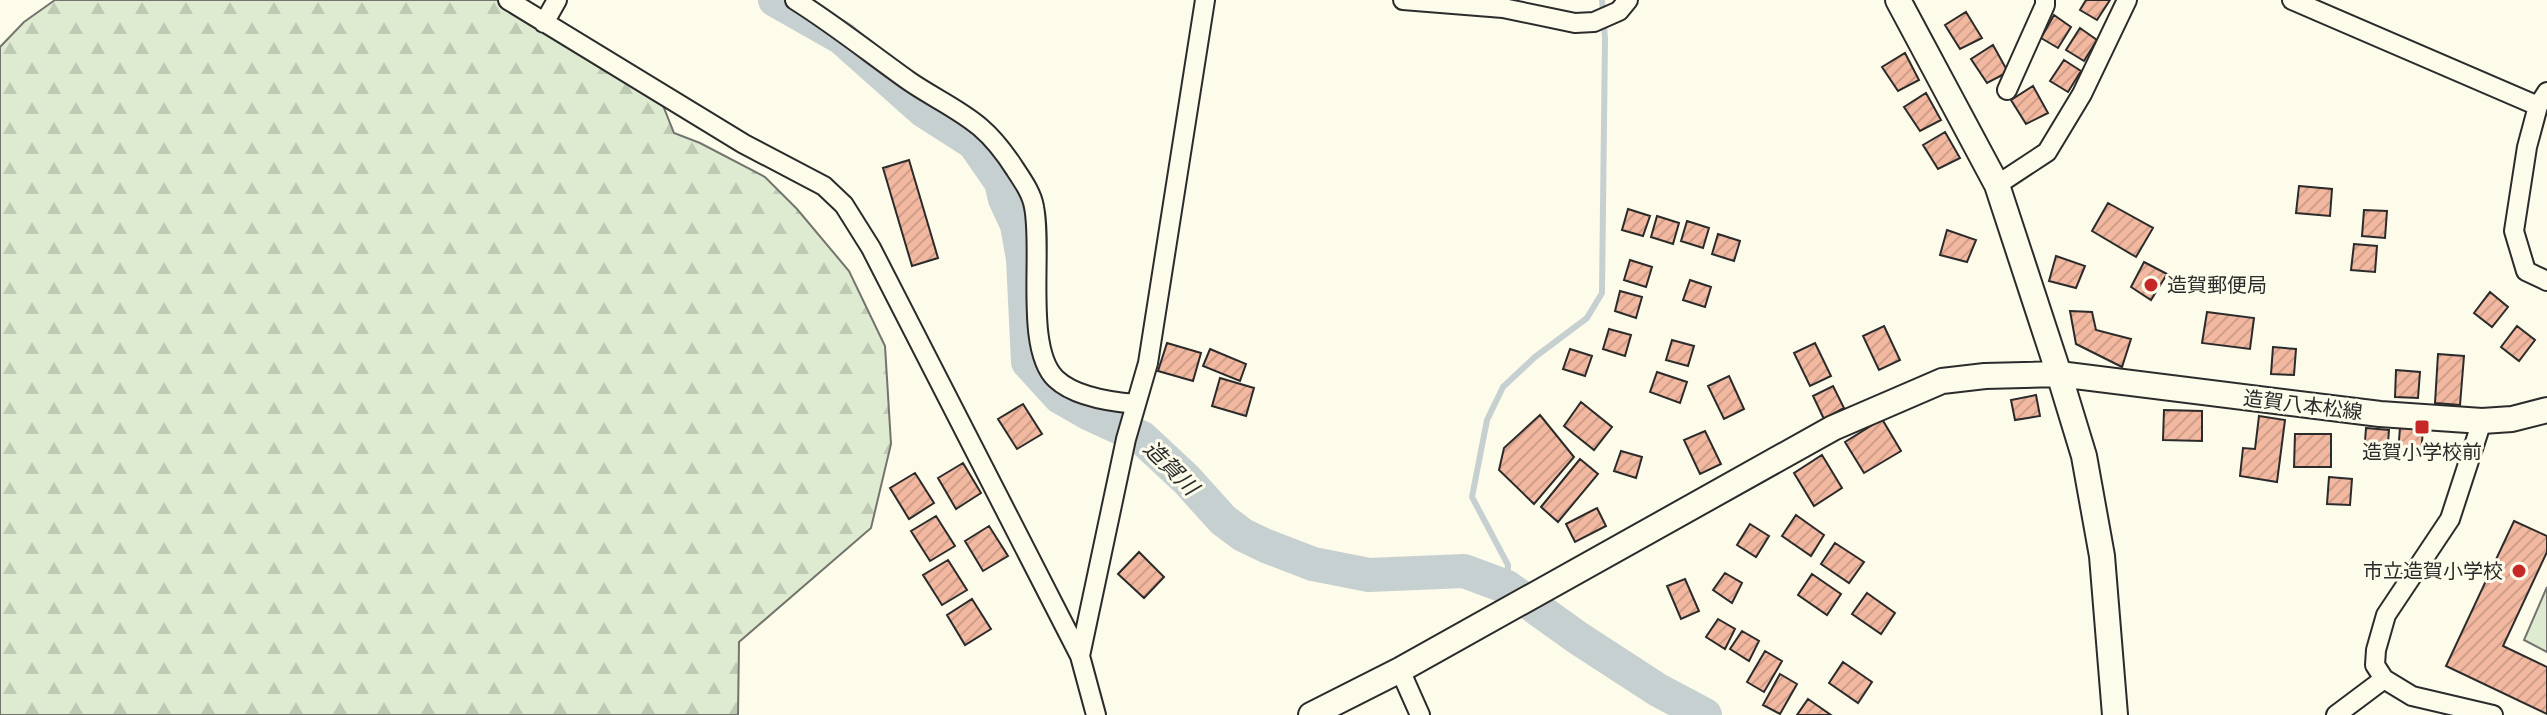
<svg xmlns="http://www.w3.org/2000/svg" width="2547" height="715" viewBox="0 0 2547 715" font-family="'Fira Sans','Noto Sans JP',sans-serif">
<style>
.green{fill:#deebd1;stroke:#74746e;stroke-width:2}
.forest{fill:url(#forest-firs);stroke:#74746e;stroke-width:2}
.lines{fill:none;stroke-linecap:round;stroke-linejoin:round}
.stream{stroke:#c7d0d0;stroke-width:6}
.river{stroke:#c7d0d0;stroke-width:34}
.building{fill:url(#building-hatch);stroke:#2b2b2b;stroke-width:2}
.street-casing{stroke:#2b2b2b;stroke-width:22}
.secondary-casing{stroke:#2b2b2b;stroke-width:28}
.street{stroke:#fdfbea;stroke-width:18}
.secondary{stroke:#fdfbea;stroke-width:24}
.poi-dot{fill:#c62828;stroke:#fdfbea;stroke-width:3}
.labels{text-anchor:middle;dominant-baseline:central;stroke-width:6;stroke-linejoin:round;paint-order:stroke}
.poi-label{font-size:20px;fill:#2b2b2b;stroke:#fdfbea;text-anchor:start}
.street-label{font-size:20px;fill:#2b2b2b;stroke:#fdfbea}
.water-label{font-size:22px;font-style:italic;fill:#2b2b2b;stroke:#fdfbea}
</style>
<defs>
<pattern id="forest-firs" width="22" height="20" patternUnits="userSpaceOnUse" patternTransform="scale(2)"><rect width="22" height="20" fill="#deebd1"/><path d="M5 1l3.5 6h-7zM16 11l3.5 6h-7z" fill="#bfcab4"/></pattern>
<pattern id="building-hatch" width="6" height="6" patternUnits="userSpaceOnUse" patternTransform="scale(2)"><rect width="6" height="6" fill="#f2b8a0"/><path d="M-1 1l2-2M0 6l6-6M5 7l2-2" fill="none" stroke="#d09e8a"/></pattern>
</defs>
<rect width="100%" height="100%" fill="#fdfbea"/>
<path class="green" d="M2547 587V652L2524 640Z"/>
<path class="forest" d="M55 0H508L656 88 674 133 700 143 765 177 797 209 849 271 885 346 891 444 871 528 739 642 738 715H0V47L24 22Z"/>
<g class="lines">
<path class="stream" d="M1507 587 1508 565 1472 497 1487 420 1503 387 1535 357 1587 318 1602 293 1605 38 1602 0"/>
<path class="river" d="M775 0 842 38 924 111 974 143 1001 182 1005 199 1017 225 1023 259 1028 362 1060 397 1088 413 1142 438 1187 480 1223 520 1243 535 1266 546 1313 564 1369 575 1464 571 1507 587 1578 638 1658 690 1705 715"/>
</g>
<path class="building" d="M2086 0H2110L2097 20 2080 10Z
M1966 12 1982 38 1960 49 1945 25Z
M2054 15 2071 27 2058 48 2041 38Z
M2080 28 2097 40 2084 61 2066 50Z
M1993 45 2008 72 1987 83 1971 59Z
M1905 53 1919 80 1898 91 1882 67Z
M2064 60 2081 71 2068 92 2050 81Z
M2033 86 2048 113 2026 124 2011 100Z
M1926 93 1941 120 1920 131 1904 107Z
M1945 132 1960 158 1938 169 1923 145Z
M909 160 938 258 912 266 883 168Z
M2299 186 2332 189 2330 216 2296 213Z
M2108 203 2153 228 2136 257 2092 231Z
M1628 209 1650 216 1643 236 1622 230Z
M2364 210 2387 211 2385 238 2362 236Z
M1657 216 1679 223 1673 244 1651 237Z
M1687 221 1709 228 1703 248 1681 241Z
M1947 230 1976 240 1967 262 1940 255Z
M1718 234 1740 241 1734 261 1712 254Z
M2354 244 2377 246 2375 272 2351 270Z
M2056 256 2085 266 2076 288 2049 281Z
M1630 260 1652 267 1646 287 1624 280Z
M2144 262 2167 274 2151 300 2131 287Z
M1690 280 1711 287 1705 307 1683 300Z
M1620 291 1642 297 1636 318 1615 311Z
M2490 292 2508 307 2492 327 2474 313Z
M2070 311 2092 312 2096 330 2131 339 2122 367 2076 344Z
M2207 312 2254 318 2250 349 2202 343Z
M1884 326 1900 360 1879 370 1863 336Z
M2517 326 2535 340 2519 361 2501 347Z
M1609 329 1631 335 1625 356 1603 349Z
M1672 340 1694 346 1688 366 1666 360Z
M1167 343 1201 353 1193 381 1158 371Z
M1815 343 1831 376 1810 386 1794 353Z
M2273 347 2296 349 2294 375 2271 374Z
M1210 349 1246 364 1240 381 1203 366Z
M1570 349 1592 356 1585 376 1563 369Z
M2438 354 2464 356 2460 405 2435 403Z
M2396 370 2420 372 2418 398 2395 397Z
M1657 372 1687 382 1680 403 1650 392Z
M1729 376 1744 409 1724 419 1708 386Z
M1220 378 1254 388 1246 416 1212 406Z
M1833 386 1844 408 1824 419 1813 396Z
M2036 395 2040 416 2015 420 2011 400Z
M1581 402 1612 427 1594 450 1564 426Z
M1023 404 1042 434 1017 449 998 419Z
M2164 410 2202 411V441L2163 440Z
M1540 415 1574 457 1534 504 1499 470 1504 448Z
M2259 416 2285 420 2277 482 2240 476 2243 448 2255 449Z
M1882 419 1901 451 1864 473 1845 442Z
M2400 427 2423 429 2421 455 2398 454Z
M2366 428 2389 430 2387 456 2364 454Z
M1705 431 1721 464 1700 474 1684 440Z
M2295 434H2331V467H2294Z
M1621 451 1642 457 1636 478 1614 471Z
M1822 455 1842 488 1814 506 1794 473Z
M1580 459 1598 474 1558 522 1541 507Z
M963 463 981 493 956 509 938 478Z
M915 473 934 503 909 519 890 488Z
M2329 477 2352 479 2350 505 2327 504Z
M1597 508 1606 526 1575 542 1566 524Z
M1796 515 1824 535 1811 556 1782 536Z
M936 516 955 546 930 561 911 531Z
M2514 521 2547 536V552L2503 646 2547 667V714L2446 666Z
M1750 524 1769 536 1756 557 1737 545Z
M989 526 1008 556 983 571 965 541Z
M1835 543 1864 562 1849 583 1821 564Z
M1139 552 1164 577 1144 598 1118 574Z
M948 560 967 590 942 605 923 575Z
M1725 573 1742 583 1732 603 1713 590Z
M1812 574 1841 594 1827 615 1798 595Z
M1685 579 1699 611 1681 619 1667 586Z
M1867 593 1895 613 1881 634 1852 614Z
M972 599 991 629 965 645 947 615Z
M1718 619 1735 629 1725 649 1706 637Z
M1742 631 1759 641 1749 661 1730 649Z
M1765 651 1782 661 1764 692 1747 682Z
M1843 662 1872 682 1858 703 1829 683Z
M1780 674 1797 684 1780 714 1763 705Z
M1808 699 1831 715H1797Z"/>
<g class="lines">
<defs>
<path id="street" d="M508 0 744 144 824 186 844 205 871 248 1080 656 1096 715
M795 0C835 25 871 54 909 81 932 97 959 109 980 127 993 138 1006 155 1015 169 1023 181 1032 194 1034 207 1043 251 1024 349 1056 379 1075 397 1112 402 1136 404
M1403 0 1503 8 1575 23 1594 22 1619 11 1628 0
M2292 0 2538 106
M544 23 557 0
M2007 90 2045 5V0
M2547 92 2538 106 2527 147 2514 231 2526 271 2547 281
M1997 185 2047 152 2082 94 2127 0
M2482 421 2450 519 2386 615 2376 650 2375 665 2384 679 2412 696 2493 715
M1080 656 1126 439 1148 363 1205 0
M1400 670 1420 715
M2336 715 2384 679"/>
<path id="secondary" d="M1898 0 1997 185 2059 374 2084 456 2102 556 2115 715
M1311 715 1400 670 1833 428 1942 381 1985 376 2059 374 2380 414 2482 421 2512 419 2547 410"/>
</defs>
<use href="#street" class="street-casing"/>
<use href="#secondary" class="secondary-casing"/>
<use href="#street" class="street"/>
<use href="#secondary" class="secondary"/>
</g>
<g class="poi-dot">
<circle cx="2151" cy="285" r="8"/>
<rect x="2414" y="419" width="16" height="16" rx="4"/>
<circle cx="2519" cy="571" r="8"/>
</g>
<g class="labels">
<g class="poi-label">
<text x="2167" y="285">造賀郵便局</text>
<text x="2422" y="452" text-anchor="middle">造賀小学校前</text>
<text x="2503" y="571" text-anchor="end">市立造賀小学校</text>
</g>
<g class="street-label">
<text transform="translate(2303 405) rotate(7)">造賀八本松線</text>
</g>
<g class="water-label">
<text transform="translate(1171 468) rotate(45)">造賀川</text>
</g>
</g>
</svg>
